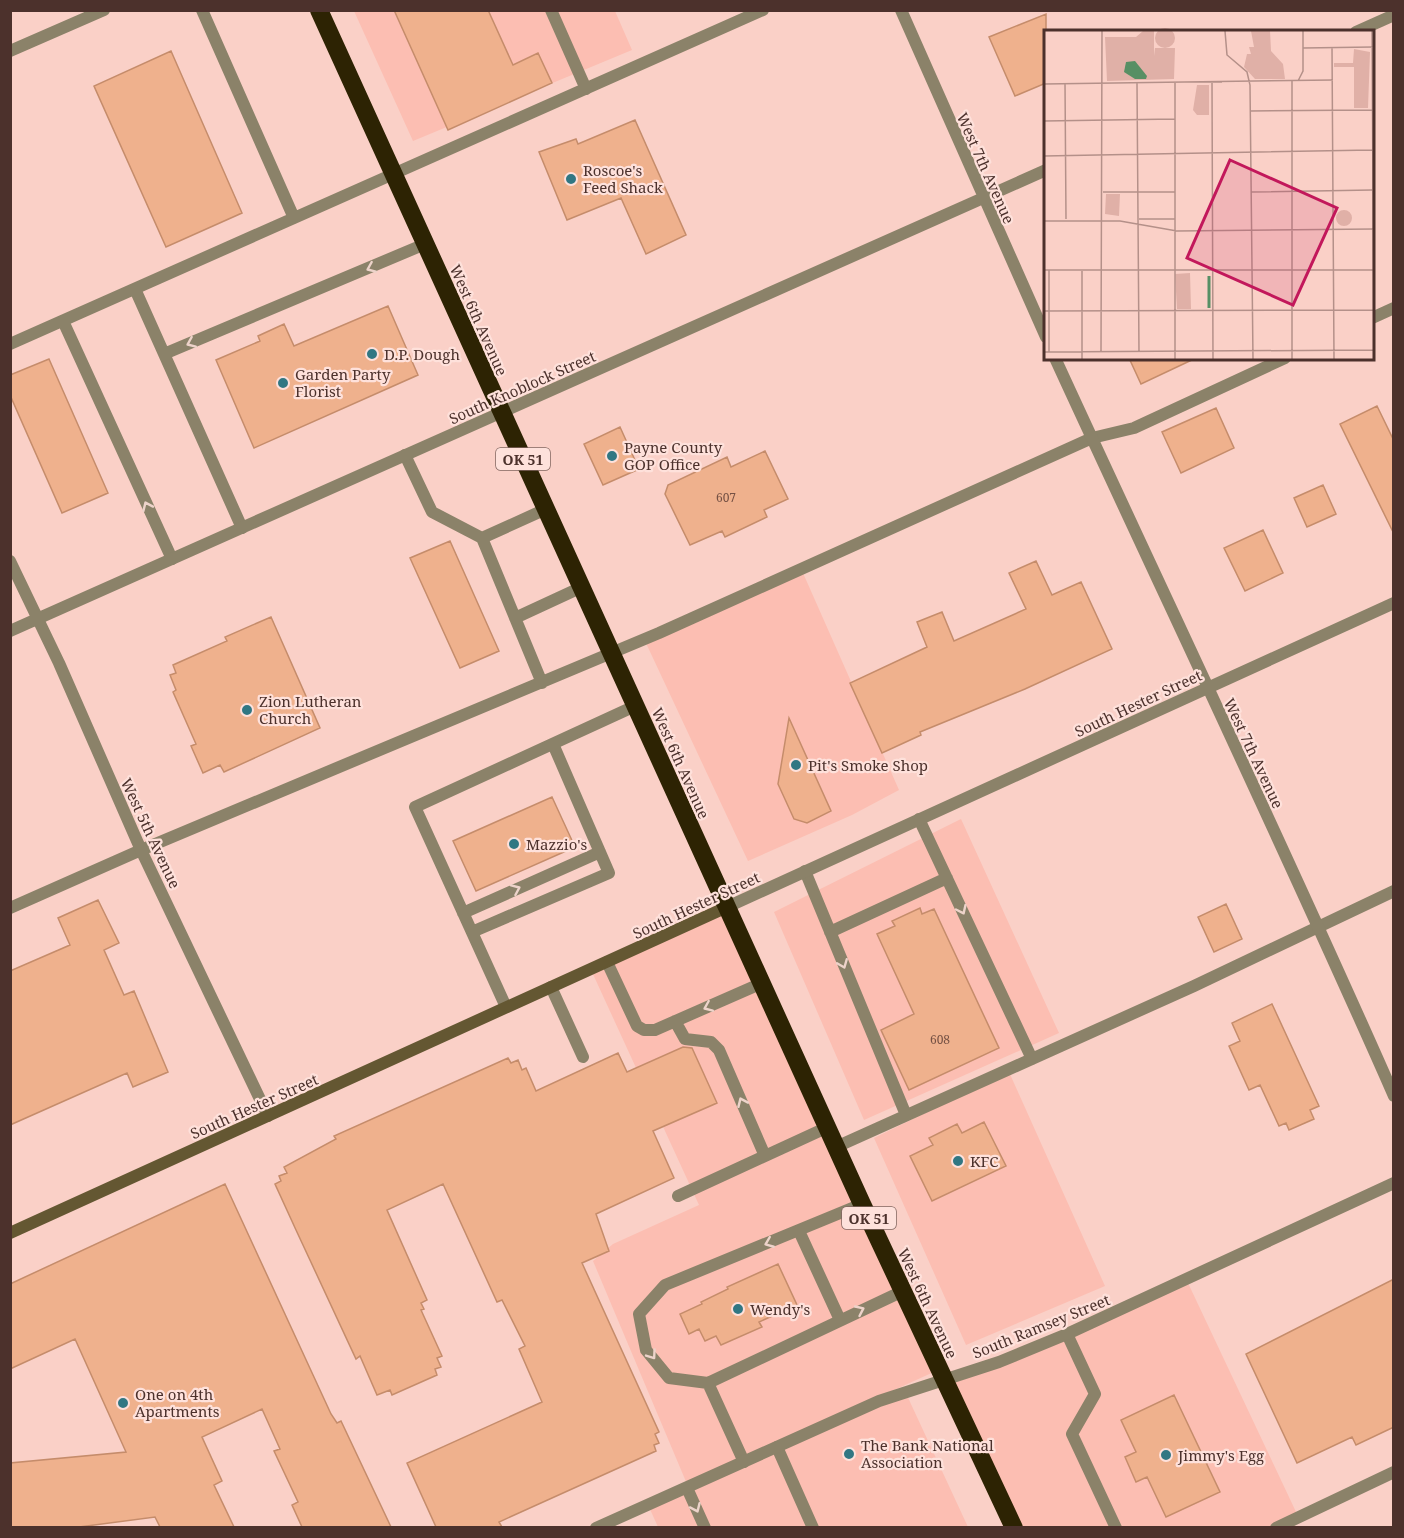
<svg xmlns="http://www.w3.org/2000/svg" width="1404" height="1538" viewBox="0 0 1404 1538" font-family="'Noto Serif',serif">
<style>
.built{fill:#fcbeb2}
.building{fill:#efb18d;stroke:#c58c6b;stroke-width:1.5}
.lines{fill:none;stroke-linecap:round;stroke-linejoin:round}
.lane{stroke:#8b8269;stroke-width:12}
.street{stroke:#8b8269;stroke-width:12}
.secondary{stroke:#645732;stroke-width:12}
.highway{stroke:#2d2303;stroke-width:18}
.oneway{stroke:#edd3ca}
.poi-dot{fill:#317783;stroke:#fee1db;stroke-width:2}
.labels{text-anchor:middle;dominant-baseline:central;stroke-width:4.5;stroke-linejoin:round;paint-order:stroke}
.number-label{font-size:12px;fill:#755144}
.shield{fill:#fee1db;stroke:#816660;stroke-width:1.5}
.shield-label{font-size:14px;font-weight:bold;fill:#4c312c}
.street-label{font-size:15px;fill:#4c312c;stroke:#fee1db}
.poi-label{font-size:15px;fill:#4c312c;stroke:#fee1db;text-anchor:start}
.inset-river{fill:none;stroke:#578f64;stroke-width:3}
.inset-road{fill:none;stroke:#b49089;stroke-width:1.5}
.view{fill:#c2185b;fill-opacity:0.15;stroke:#c2185b;stroke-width:3}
.inset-edge{fill:none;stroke:#4c312c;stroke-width:3}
</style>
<rect width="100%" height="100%" fill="#fad0c7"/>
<path class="built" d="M354 11H615L632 50 413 141Z
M803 573 899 790 852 815 748 861 645 641Z
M961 819 1059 1033 864 1120 774 912Z
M726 911 936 1371 687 1484 593 1261 613 1244 699 1205 592 972Z
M1009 1072 1105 1286 966 1345 874 1138Z
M1188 1283 1297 1514 1270 1527H1016L948 1381Z
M904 1389 968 1527H658L649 1507Z"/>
<path class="building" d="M394 10H488L513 65 538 53 552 83 448 130Z
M1046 14V83L1015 96 989 37Z
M171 51 242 213 166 247 94 86Z
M635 120 686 235 646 254 621 198 567 220 539 152 576 139 578 144Z
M388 306 418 375 254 448 216 360 260 341 258 336 284 324 294 346Z
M1129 358H1196L1141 384Z
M49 359 108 493 62 513 10 395V375Z
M1377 406 1394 441V534L1340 424Z
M1216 408 1234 448 1181 473 1162 432Z
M620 427 639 469 603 485 584 444Z
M765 451 788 499 764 510 767 517 725 537 722 531 690 545 665 494 668 485 727 457 731 467Z
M1323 485 1336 514 1307 527 1294 498Z
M1263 530 1283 573 1245 591 1224 548Z
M450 541 499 651 460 668 410 558Z
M1036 561 1052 595 1081 582 1112 649 1025 689 920 732 921 735 882 753 850 683 927 647 917 622 942 612 954 641 1026 609 1009 573Z
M271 617 320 728 224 772 220 765 203 773 191 746 196 744 173 692 176 690 170 675 176 673 173 665 227 641 225 637Z
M789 718 831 811 807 823 794 819 778 784Z
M552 797 575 847 476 891 453 841Z
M98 900 119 943 104 950 124 995 134 991 168 1072 133 1087 127 1073 10 1125V971L70 945 58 918Z
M1226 904 1242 939 1214 952 1198 917Z
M920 908 922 914 934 909 999 1048 909 1090 881 1030 914 1014 877 934 895 926 892 921Z
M1272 1004 1319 1106 1310 1110 1314 1119 1289 1130 1286 1123 1279 1126 1260 1085 1249 1090 1229 1046 1240 1041 1232 1023Z
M683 1047 692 1048 717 1103 653 1131 674 1178 596 1214 609 1251 582 1263 659 1432 655 1434 659 1443 654 1445 656 1451 499 1522 502 1527H436L407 1463 542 1402 519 1349 525 1346 502 1300 497 1302 443 1184 387 1210 427 1300 421 1303 424 1309 421 1310 442 1356 437 1358 441 1367 435 1369 437 1375 392 1395 390 1390 377 1395 360 1356 356 1359 296 1230 275 1184 281 1181 279 1176 287 1173 284 1167 336 1139 334 1136 508 1058 511 1063 518 1060 522 1070 526 1068 536 1091 618 1053 627 1072Z
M984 1122 1006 1166 932 1201 910 1156 933 1145 929 1138 957 1124 962 1133Z
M225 1184 331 1414 337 1423 341 1421 391 1527H302L292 1505 298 1502 274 1451 280 1449 262 1409 202 1437 222 1481 214 1485 234 1527H160L155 1517 79 1527H10V1463L126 1452 75 1339 10 1369V1284Z
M778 1264 797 1305 759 1322 762 1327 721 1345 716 1336 705 1341 699 1329 689 1334 680 1314 702 1304 701 1302 728 1289 727 1287Z
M1394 1279V1427L1356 1445 1352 1437 1297 1463 1246 1354Z
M1174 1395 1220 1492 1166 1517 1147 1477 1136 1482 1125 1457 1136 1452 1121 1420Z"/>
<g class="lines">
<path class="lane" d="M202 10 294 218
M551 10 586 89
M135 289 242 528
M1372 318 1394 308
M63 321 172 559
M10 344 763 10
M164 354 425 244
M405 455 432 512 482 538 542 683
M482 538 546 509
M515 618 582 587
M919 819 1032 1059
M805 871 906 1115
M10 908 141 850 659 633 1092 438 1134 428 1285 358
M463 913 600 852
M472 932 609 873 553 744
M830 932 947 878
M607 962 637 1026 644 1030H655L762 983
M551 987 583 1057
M506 1007 415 807 635 706
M675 1021 685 1039 711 1042 719 1050 765 1156
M836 1147 1194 986 1394 891
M678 1196 828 1127
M862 1204 665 1285 639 1314 646 1350 669 1378 708 1383 903 1291
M799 1231 840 1320
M1067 1334 1095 1394 1072 1434 1116 1528
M708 1383 744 1462
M777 1447 813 1528
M687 1488 705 1528
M1276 1528 1394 1472"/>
<path class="street" d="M901 10 1046 337
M1356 32 1394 15
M10 51 104 10
M1055 358C1168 604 1285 848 1394 1096
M10 561 59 663 141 850 268 1116
M10 631 1046 170
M727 907 1394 603
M596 1528 879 1401 999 1362 1067 1334 1394 1183"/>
<path class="secondary" d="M10 1233 727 907"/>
<path class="highway" d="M319 10 862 1204 1014 1528"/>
</g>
<defs><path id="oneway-chevron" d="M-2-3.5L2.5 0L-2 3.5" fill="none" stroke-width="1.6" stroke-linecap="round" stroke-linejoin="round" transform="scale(1.5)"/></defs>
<g class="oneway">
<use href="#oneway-chevron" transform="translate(371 268) rotate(157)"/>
<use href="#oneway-chevron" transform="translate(191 343) rotate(157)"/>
<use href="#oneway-chevron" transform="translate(147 506) rotate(-114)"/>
<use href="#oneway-chevron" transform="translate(516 889) rotate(-24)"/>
<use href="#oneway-chevron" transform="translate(962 910) rotate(65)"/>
<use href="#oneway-chevron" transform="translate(843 964) rotate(68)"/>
<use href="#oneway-chevron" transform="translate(708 1007) rotate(157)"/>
<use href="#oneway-chevron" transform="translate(742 1102) rotate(-114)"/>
<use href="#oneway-chevron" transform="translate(769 1243) rotate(158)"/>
<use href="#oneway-chevron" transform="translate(860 1310) rotate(-25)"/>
<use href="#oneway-chevron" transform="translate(652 1355) rotate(55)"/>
<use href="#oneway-chevron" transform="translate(696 1508) rotate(66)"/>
</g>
<g class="poi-dot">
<circle cx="571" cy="179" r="6"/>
<circle cx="372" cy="354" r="6"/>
<circle cx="283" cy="383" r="6"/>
<circle cx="612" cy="456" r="6"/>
<circle cx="247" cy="710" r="6"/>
<circle cx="796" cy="765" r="6"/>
<circle cx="514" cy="844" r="6"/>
<circle cx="958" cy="1161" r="6"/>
<circle cx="738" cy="1309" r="6"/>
<circle cx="123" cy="1403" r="6"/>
<circle cx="849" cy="1454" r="6"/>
<circle cx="1166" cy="1455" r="6"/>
</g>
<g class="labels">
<g class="number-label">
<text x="726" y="497">607</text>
<text x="940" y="1039">608</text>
</g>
<g class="shield">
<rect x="496" y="448" width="54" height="22" rx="4.5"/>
<rect x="842" y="1207" width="54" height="22" rx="4.5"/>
</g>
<g class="shield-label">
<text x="523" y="459">OK 51</text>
<text x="869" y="1218">OK 51</text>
</g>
<g class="street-label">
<text transform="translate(986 168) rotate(66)">West 7th Avenue</text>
<text transform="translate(479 320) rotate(66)">West 6th Avenue</text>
<text transform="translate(522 387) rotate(-24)">South Knoblock Street</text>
<text transform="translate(1138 703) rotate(-25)">South Hester Street</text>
<text transform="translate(1254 753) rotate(65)">West 7th Avenue</text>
<text transform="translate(681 763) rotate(66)">West 6th Avenue</text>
<text transform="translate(151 833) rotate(65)">West 5th Avenue</text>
<text transform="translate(696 905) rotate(-25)">South Hester Street</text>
<text transform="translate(254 1106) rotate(-24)">South Hester Street</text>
<text transform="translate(928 1303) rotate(65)">West 6th Avenue</text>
<text transform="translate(1041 1326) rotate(-22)">South Ramsey Street</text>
</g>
<g class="poi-label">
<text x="583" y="170">Roscoe's<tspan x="583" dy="17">Feed Shack</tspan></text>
<text x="384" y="354">D.P. Dough</text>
<text x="295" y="374">Garden Party<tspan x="295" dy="17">Florist</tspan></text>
<text x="624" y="447">Payne County<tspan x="624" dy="17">GOP Office</tspan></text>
<text x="259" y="701">Zion Lutheran<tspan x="259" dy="17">Church</tspan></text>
<text x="808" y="765">Pit's Smoke Shop</text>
<text x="526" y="844">Mazzio's</text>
<text x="970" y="1161">KFC</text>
<text x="750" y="1309">Wendy's</text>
<text x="135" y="1394">One on 4th<tspan x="135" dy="17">Apartments</tspan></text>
<text x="861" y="1445">The Bank National<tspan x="861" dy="17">Association</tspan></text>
<text x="1178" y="1455">Jimmy's Egg</text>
</g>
</g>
<g transform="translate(1044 30)">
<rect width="330" height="330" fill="#fad0c7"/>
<path d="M99 1H110V26L111 18H131L130 49 63 51 61 7H92ZM207 1H226L227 21 239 34 241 49H211L200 37 203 24H207L205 17H210ZM153 55H165V85H153L149 80ZM62 164H76L75 186 61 184ZM292 188a8 8 0 1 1 16 0a8 8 0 1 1-16 0ZM146 243 147 279H133L131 244Z" fill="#e0b0a7"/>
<path d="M111 8a10 10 0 1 1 20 0a10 10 0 1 1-20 0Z" fill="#e0b0a7"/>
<path d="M310 19 326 22 324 78H310V37H290V33H309Z" fill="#e0b0a7"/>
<path d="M91 31 103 46 102 49H91L80 42 82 32Z" fill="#578f64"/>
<path class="inset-river" d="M165 246V278"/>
<path class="inset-road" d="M181 1 183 25 203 42 206 55 209 329M328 1 330 329M288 17 290 329M259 18 329 17M254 51 259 41V1M156 52H178M21 53 22 189M93 53 95 322M131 53V329M168 53 169 329M0 54 289 50M0 54V18M206 81 328 80M0 91 131 89M0 126 328 120M59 162H131M207 162 328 160M95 189H131M0 191H76L133 201 330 199M0 240H330M5 240V322M38 241V329M0 281 330 280M0 322 330 320M57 322 58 1M248 329V51"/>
<path class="view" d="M186 130 293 178 249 275 143 228Z"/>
<rect width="330" height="330" class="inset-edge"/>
</g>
<rect width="1404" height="1538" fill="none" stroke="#4c312c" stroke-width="24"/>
</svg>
